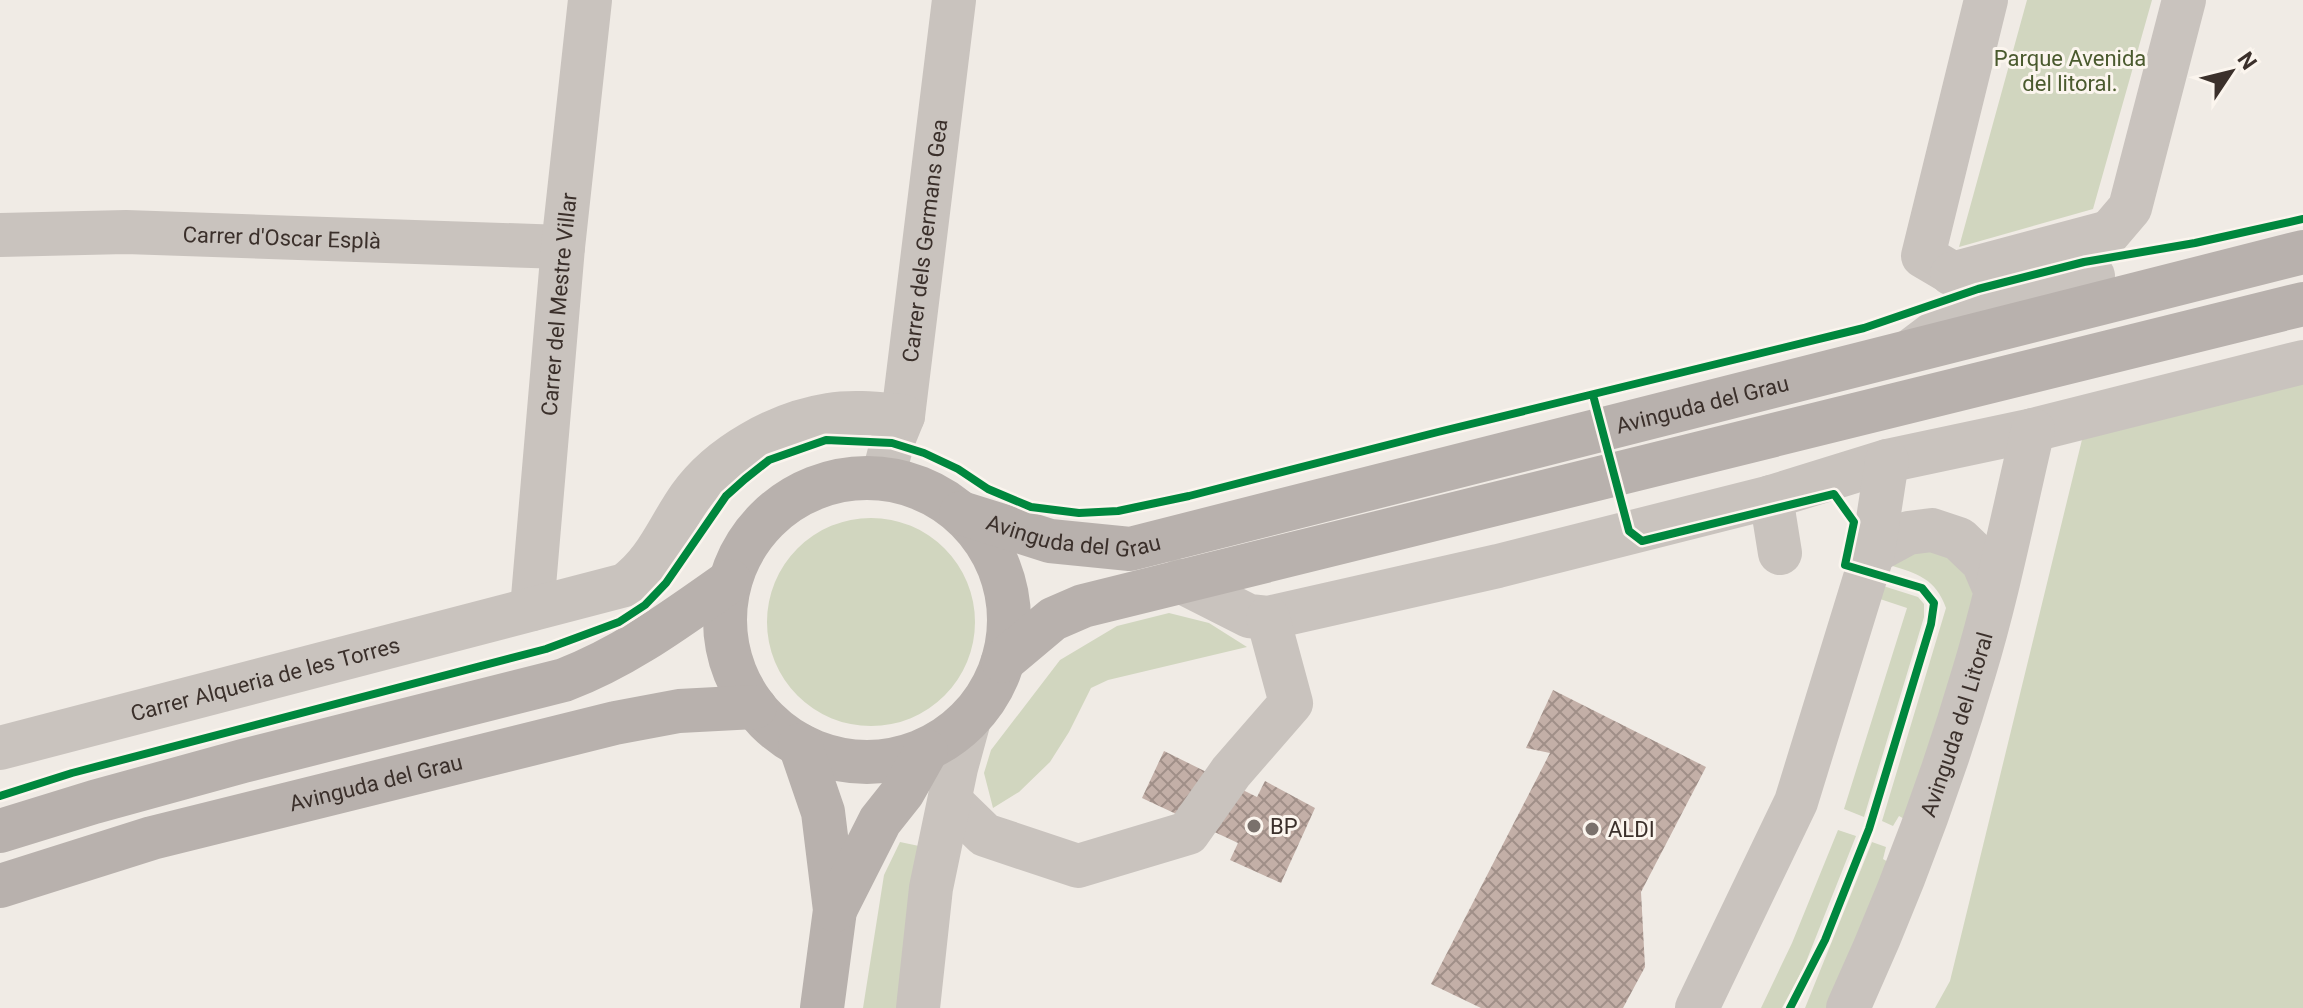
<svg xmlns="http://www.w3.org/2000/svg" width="2303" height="1008" viewBox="0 0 2303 1008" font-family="Roboto,sans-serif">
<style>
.green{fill:#d1d6bf}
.building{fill:url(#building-cross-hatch)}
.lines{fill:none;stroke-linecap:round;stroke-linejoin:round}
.minor{stroke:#c9c3be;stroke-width:44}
.major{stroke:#b8b1ad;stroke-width:44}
.cycleway-casing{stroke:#fbf5ee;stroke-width:13}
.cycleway{stroke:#00873e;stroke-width:8}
.poi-dot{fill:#7a716c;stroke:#fbf5ee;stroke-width:3}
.labels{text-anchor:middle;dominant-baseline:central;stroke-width:6;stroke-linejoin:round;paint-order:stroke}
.park-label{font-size:22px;fill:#4a5a2e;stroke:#fbf5ee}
.street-label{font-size:22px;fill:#3b302b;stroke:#fbf5ee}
.poi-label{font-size:22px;fill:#3b302b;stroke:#fbf5ee;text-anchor:start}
</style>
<defs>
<pattern id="building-cross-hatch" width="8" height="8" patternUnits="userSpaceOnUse" patternTransform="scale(2)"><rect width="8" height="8" fill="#c3afa7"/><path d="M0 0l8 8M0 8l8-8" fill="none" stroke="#a08f88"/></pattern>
</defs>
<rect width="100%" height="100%" fill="#f0ebe5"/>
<path class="green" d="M2027 0H2152L2093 209 1959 247Z
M2303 366V1008H1935L1950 981 2088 415Z
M767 622a104 104 0 1 1 208 0a104 104 0 1 1-208 0Z
M1942 551 1971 581 1974 603 1910 822 1899 816 1893 826 1882 821 1946 608C1936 579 1917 573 1889 565L1907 552Z
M1877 584 1918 597 1924 604V617L1864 817 1844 809 1907 608 1871 596Z
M1169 613 1209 623 1247 647 1108 680 1091 688 1069 732 1050 762 1019 792 993 808 984 773 991 750 1060 660 1117 626Z
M1838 830 1856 836 1804 967 1782 1008H1761L1792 943Z
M900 842 919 846 901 1008H863L884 875Z
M1872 842 1886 847 1883 859 1895 866 1834 1008H1805Z"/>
<path class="building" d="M1553 690 1706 767 1641 892 1645 967 1623 1008H1481L1431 984 1550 753 1526 748Z
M1164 751 1257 797 1265 781 1315 808 1281 883 1230 860 1238 843 1142 798Z"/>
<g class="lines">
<g class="minor">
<path d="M1986 0 1923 256 1996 299"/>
<path id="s1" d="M0 235 126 232 563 247"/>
<path d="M1952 274 2109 232"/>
<path d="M2067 282 2130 208 2184 0"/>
<path d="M1913 349 1971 305 2093 276"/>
<path id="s2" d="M883 478 892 443 903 416 954 0"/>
<path d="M1771 497 1780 553"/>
<path d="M1873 552 1908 533 1932 530 1959 539 1983 562 1995 590"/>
<path d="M1180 581 1249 616 1268 618 1498 566 1771 497 1887 461 2033 430 2303 362"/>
<path id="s3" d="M532 609 563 247 590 0"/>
<path id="s4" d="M0 748 625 585C657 562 668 528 690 497 720 455 778 423 829 415 853 411 879 414 903 416"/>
<path d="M950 801 985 835 1078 866 1188 833 1231 772 1291 703 1268 618"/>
<path d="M918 1008 931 888 956 768 969 720"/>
<path d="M1697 1008 1796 802 1873 552 1887 461"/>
<path id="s5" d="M1848 1008C1898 899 1940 787 1974 672 1998 593 2014 510 2033 430"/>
</g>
<g class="major">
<circle cx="867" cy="620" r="142"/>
<path id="s6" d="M961 513 1050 541 1130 549 2303 252"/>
<path d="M1003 661 1053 619 1083 606 2303 304"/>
<path d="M800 745 823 812 835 910 822 1008"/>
<path d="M0 831 94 802 243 761 564 680C625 657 676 619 730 581"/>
<path id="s7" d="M0 886 152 838 615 723 679 711 755 707"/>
<path d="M835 910 880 821 903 792 926 751"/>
</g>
<defs>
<path id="cycleway" d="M1593 395 1629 531 1642 541 1834 494 1854 522 1845 565 1922 588 1934 603 1931 624 1869 829 1825 940 1790 1008
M0 796 72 773 546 649 619 622 645 605 666 583 726 496 745 479 769 460 826 440 892 443 924 453 958 469 988 489 1031 507 1079 513 1118 511 1189 496 1438 432 1864 328 1978 289 2084 262 2195 243 2303 219"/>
</defs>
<use href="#cycleway" class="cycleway-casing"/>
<use href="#cycleway" class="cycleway"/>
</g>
<g class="poi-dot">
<circle cx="1254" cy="826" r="8"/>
<circle cx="1592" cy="829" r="8"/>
</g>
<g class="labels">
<g class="park-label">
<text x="2070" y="58">Parque Avenida<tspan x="2070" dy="25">del litoral.</tspan></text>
</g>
<g class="street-label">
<text stroke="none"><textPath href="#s1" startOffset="282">Carrer d'Oscar Esplà</textPath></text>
<text stroke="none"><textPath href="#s2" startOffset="242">Carrer dels Germans Gea</textPath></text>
<text stroke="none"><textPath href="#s3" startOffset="306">Carrer del Mestre Villar</textPath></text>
<text stroke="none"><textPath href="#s6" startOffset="764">Avinguda del Grau</textPath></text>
<text stroke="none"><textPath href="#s6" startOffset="116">Avinguda del Grau</textPath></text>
<text stroke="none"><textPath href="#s4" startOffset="274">Carrer Alqueria de les Torres</textPath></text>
<text stroke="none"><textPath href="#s5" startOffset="304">Avinguda del Litoral</textPath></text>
<text stroke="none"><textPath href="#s7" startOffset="390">Avinguda del Grau</textPath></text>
</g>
<g class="poi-label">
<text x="1270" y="826">BP</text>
<text x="1608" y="829">ALDI</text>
</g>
</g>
<g transform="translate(2231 72) rotate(55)" stroke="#fbf5ee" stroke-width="6" paint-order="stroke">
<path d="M0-6L14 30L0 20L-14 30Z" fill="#3b302b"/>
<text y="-12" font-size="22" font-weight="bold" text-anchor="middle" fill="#3b302b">N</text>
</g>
</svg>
